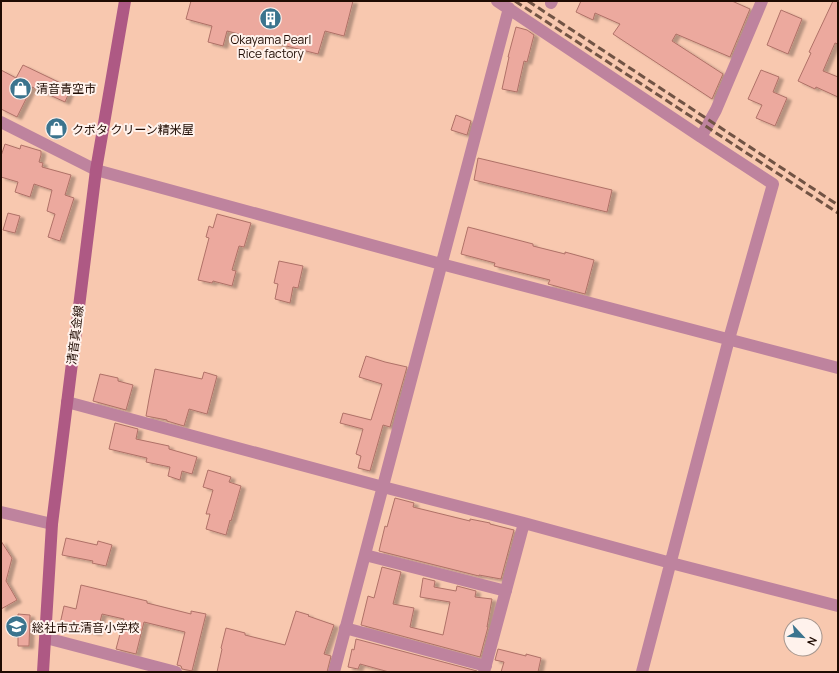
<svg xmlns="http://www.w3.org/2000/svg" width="839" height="673" viewBox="0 0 839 673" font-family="Manrope,'Noto Sans JP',sans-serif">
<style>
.building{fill:#eca99e;stroke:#af7167;filter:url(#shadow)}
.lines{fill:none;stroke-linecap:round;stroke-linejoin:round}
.street{stroke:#be839e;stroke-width:12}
.secondary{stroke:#ae5984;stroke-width:12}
.rail{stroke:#715344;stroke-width:3;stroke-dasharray:8 4;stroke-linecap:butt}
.labels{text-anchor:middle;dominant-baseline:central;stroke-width:4;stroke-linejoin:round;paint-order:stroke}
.poi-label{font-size:12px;fill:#1f0b02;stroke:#fff2ec;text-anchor:start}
.street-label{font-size:12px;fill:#1f0b02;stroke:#fff2ec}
</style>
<defs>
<filter id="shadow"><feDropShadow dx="4.5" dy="2.5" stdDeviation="1" flood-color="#0004"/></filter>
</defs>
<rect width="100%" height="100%" fill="#f8c8af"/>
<path class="building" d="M191 1H353L344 36 325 31 318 54 227 31 223 46 208 42 212 26 186 19Z
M581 1H732L750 9 730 57 676 34 672 41 723 74 712 99 613 34 620 24 595 13 593 20 576 12Z
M833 1H838V44L835 43 823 71 838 77V97L816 87 815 89 798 81 811 53 809 52Z
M781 10 802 19 788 54 767 45Z
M516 27 527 30 534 35 527 62 524 61 517 92 502 89 509 57H508Z
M23 65 71 88 65 102 32 87 17 117 1 109V70L16 78Z
M761 70 779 77 773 92 787 98 775 126 756 118 762 105 748 99Z
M456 115 471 121 467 135 451 130Z
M5 144 20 149 21 145 41 151V155L39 162 43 163 42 167 71 175 65 195 74 198 60 241 48 237 55 214 47 211 52 190 34 184 30 197 15 192 18 182 1 177V156Z
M478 158 612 190 607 212 474 180Z
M8 213 20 216 15 233 3 230Z
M217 214 251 223 244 247 239 246 232 270 236 271 232 286 213 281 212 283 198 280 209 238 206 237 209 226 213 228Z
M468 227 533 244V246L565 254V252L594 260 585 294 548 284 550 280 494 266 495 263 461 254Z
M279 261 303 266 298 288 293 287 290 303 275 299 278 284 274 283Z
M366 356 385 362 407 367 390 427 383 425 370 471 358 468 361 456 356 454 363 429 340 423 343 413 371 420 382 384 359 377Z
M155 369 202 379 204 372 217 376 207 414 189 409 184 426 167 421V420L146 416 149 399Z
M100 374 118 378V381L133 385 126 410 93 401Z
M115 423 138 429 136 439 169 446V449L197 457 192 474 182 471 180 480 168 476 170 467 146 462 147 458 109 449Z
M208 470 231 477 229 482 241 486 231 521 230 520 226 535 206 529 210 514H206L213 490 203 487Z
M395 498 414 503 413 507 470 521V519L490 523V524L514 530 501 579 479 575V576L379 551 385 526 387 527Z
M66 538 97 545 98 541 112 545 106 566 92 563 93 561 62 555Z
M1 541 12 558 6 581 17 600 1 609Z
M382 567 401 572 393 604 414 608 410 627 443 635 450 602 420 597 423 578 435 581 434 587 456 591 457 586 476 591 475 597 492 599 487 627H488L480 657 361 625 368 596 374 598Z
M81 585 147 601V603L191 614V611L206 614 192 671 182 669 181 666 177 665 185 632 144 622 136 654 116 649 124 619 102 614 97 633 60 624 64 606 76 609Z
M296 611 309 615 308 616 334 625 324 654 331 656 327 672H217L222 649 221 648 226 628 245 633V635L285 645Z
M18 614 30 615 29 646H18Z
M356 639 477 671V672H389L360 664 358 669 348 667 352 649 354 650Z
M498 649 526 656V654L541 658 538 672H501L504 662 495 660Z"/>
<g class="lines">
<path class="street" d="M497 1 701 137
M551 3 552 1
M1 122 96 170 441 264 838 368
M67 402 383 487 524 523 671 563 838 606
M1 512 52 524
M365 555 506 591
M345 628 486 666
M46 638 176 672
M334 672 509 8
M484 672 524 523
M642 672 729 339 773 184 701 137 716 110 762 1"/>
<path class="secondary" d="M43 672 52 524 96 170 125 1"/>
<path class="rail" d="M515 1 838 213
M528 1 838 205"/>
</g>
<defs>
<symbol id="building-disc" viewBox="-11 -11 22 22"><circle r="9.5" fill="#3b748e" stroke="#fff2ec"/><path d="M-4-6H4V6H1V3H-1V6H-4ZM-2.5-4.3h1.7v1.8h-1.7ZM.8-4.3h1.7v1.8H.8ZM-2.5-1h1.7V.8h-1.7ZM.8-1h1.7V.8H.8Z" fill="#fff"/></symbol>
<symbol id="shop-disc" viewBox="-11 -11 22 22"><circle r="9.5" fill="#3b748e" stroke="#fff2ec"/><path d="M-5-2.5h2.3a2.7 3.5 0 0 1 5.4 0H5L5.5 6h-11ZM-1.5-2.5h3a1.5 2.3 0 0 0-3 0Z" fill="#fff"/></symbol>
<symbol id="school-disc" viewBox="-11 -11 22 22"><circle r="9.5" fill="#3b748e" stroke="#fff2ec"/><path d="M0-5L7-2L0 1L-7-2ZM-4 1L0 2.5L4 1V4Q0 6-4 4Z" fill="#fff"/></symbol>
</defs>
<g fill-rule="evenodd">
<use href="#building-disc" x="258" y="6" width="25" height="25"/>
<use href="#shop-disc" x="8" y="76" width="25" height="25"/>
<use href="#shop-disc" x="44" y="116" width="25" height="25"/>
<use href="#school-disc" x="4" y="614" width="25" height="25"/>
</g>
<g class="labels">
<g class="poi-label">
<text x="271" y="39" text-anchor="middle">Okayama Pearl<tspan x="271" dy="14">Rice factory</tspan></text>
<text x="36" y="88">清音青空市</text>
<text x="72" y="129">クボタ クリーン精米屋</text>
<text x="32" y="627">総社市立清音小学校</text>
</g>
<g class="street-label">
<text transform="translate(75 335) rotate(-83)">清音真金線</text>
</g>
</g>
<rect width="839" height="673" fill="none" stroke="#1f0b02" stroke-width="4"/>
<g transform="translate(803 637) rotate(116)"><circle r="19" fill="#fff2ec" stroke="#a5968e"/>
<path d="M0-3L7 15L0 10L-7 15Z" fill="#3b748e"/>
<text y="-6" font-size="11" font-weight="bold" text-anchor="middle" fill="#1f0b02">N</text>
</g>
</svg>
